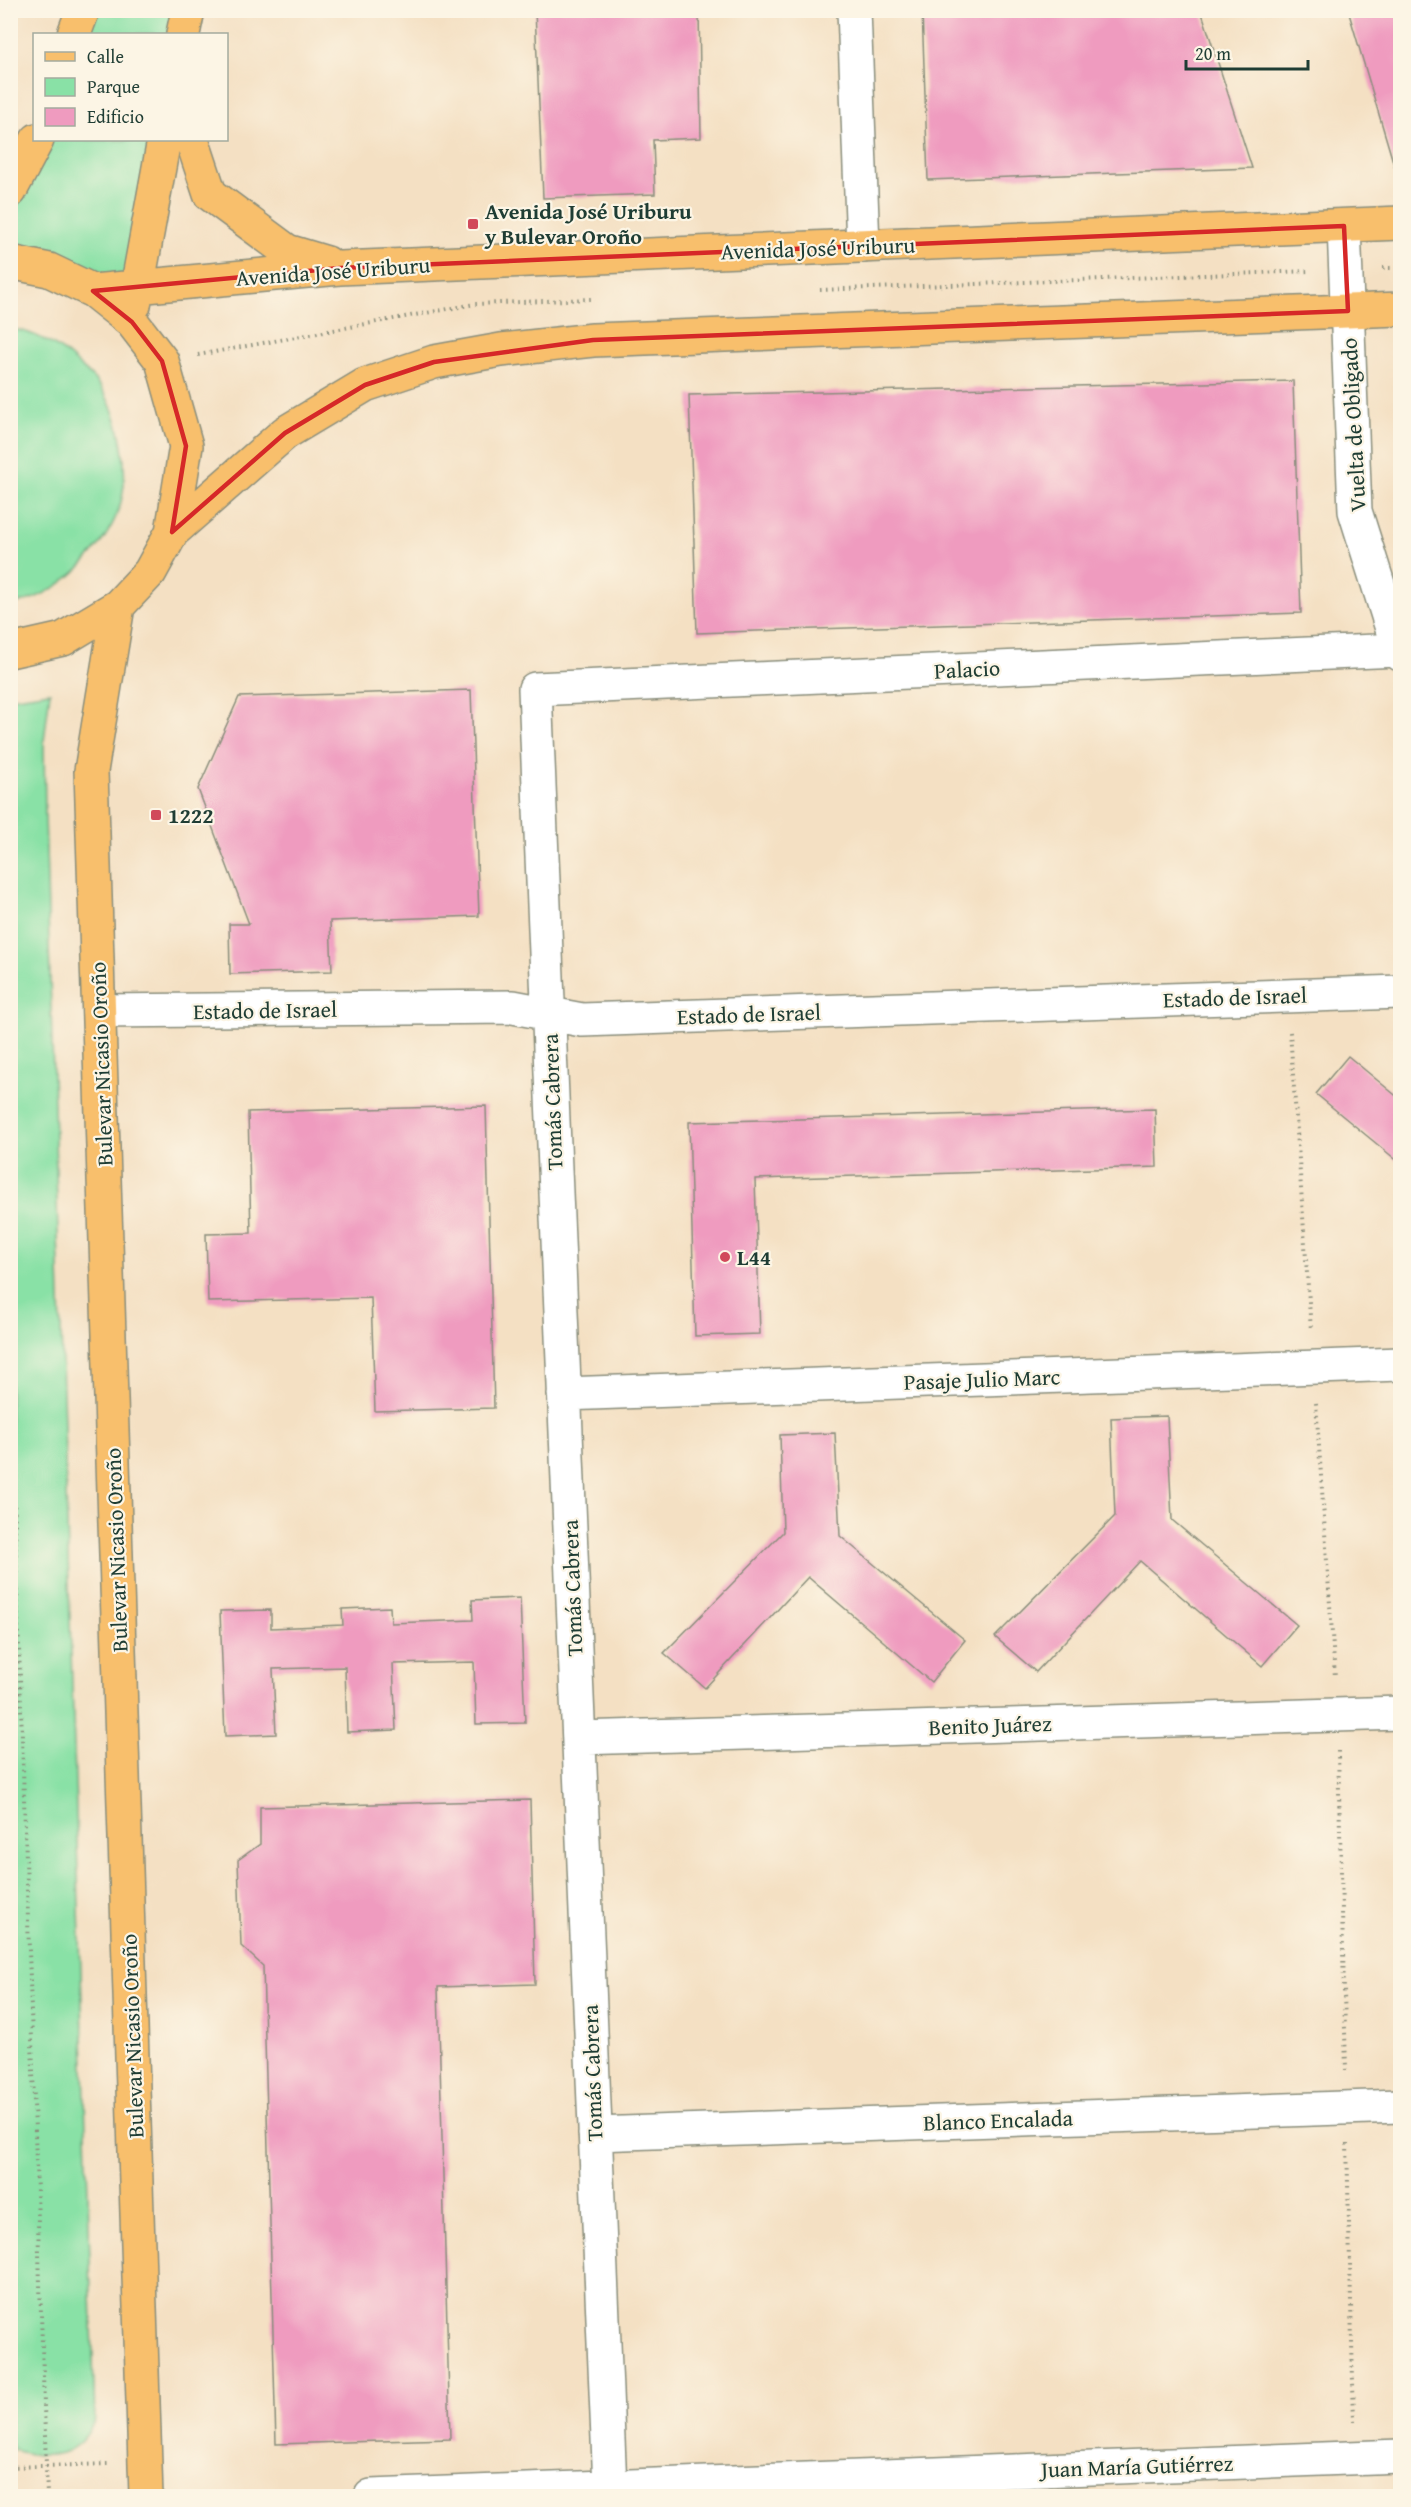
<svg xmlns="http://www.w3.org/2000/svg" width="1411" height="2507" viewBox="0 0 1411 2507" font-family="'Gentium Book Plus',serif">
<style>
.green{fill:#89e1a6;stroke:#548f6d;stroke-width:1.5}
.building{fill:#ef9bbf}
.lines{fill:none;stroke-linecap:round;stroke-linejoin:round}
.minor-casing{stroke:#8a8e7c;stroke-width:36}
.major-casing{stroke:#8a8e7c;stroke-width:36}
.path{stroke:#8a8e7c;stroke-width:4;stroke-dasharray:1.5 4.5;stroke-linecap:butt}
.minor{stroke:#fff;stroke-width:33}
.major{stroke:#f8bf6c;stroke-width:33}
.marked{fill:none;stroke:#d62828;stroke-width:4.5;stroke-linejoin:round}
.poi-dot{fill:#d1495b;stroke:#fcf5e5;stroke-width:2}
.labels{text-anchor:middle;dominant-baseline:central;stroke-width:4.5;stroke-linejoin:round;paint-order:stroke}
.poi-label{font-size:22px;font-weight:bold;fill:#1f3d34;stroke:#fcf5e5;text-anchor:start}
.street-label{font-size:22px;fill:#1f3d34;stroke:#fcf5e5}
</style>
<rect width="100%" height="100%" fill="#fcf5e5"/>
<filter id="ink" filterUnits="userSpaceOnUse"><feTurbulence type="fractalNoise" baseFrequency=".0167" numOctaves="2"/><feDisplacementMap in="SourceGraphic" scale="12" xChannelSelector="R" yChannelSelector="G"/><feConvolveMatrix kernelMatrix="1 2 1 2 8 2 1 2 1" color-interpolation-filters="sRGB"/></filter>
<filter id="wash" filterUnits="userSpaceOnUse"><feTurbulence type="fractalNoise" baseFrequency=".008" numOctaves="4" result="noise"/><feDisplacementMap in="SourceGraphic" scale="24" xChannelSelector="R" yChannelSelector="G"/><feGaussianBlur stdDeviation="1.35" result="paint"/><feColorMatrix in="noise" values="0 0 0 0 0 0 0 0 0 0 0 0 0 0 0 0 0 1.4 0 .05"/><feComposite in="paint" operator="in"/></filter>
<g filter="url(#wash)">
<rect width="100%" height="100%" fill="#f4e0c3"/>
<path class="green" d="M83 11H188L183 34H74Z
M37 140H164L137 285 11 262V191Z
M11 329C33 331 59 346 75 361 81 367 89 373 95 380 121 411 133 476 117 514 108 537 93 555 75 572 59 587 33 602 11 604Z
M50 692 44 741 45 816 95 2420C78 2457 51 2461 14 2450L10 2444V698Z"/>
<g id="blocks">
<path class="building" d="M535 10H699L701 138 653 140 655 194 543 198Z
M922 10H1201L1252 168 928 180Z
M1348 10H1400V163L1394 165Z
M1293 381 1301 613 697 633 689 395Z
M471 690 479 916 330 921 332 971 230 974 229 924H249L198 789 239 697Z
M1348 1056 1400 1099V1163L1316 1094Z
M486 1106 494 1408 375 1411 371 1298 208 1302 206 1234 251 1233 248 1112Z
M1155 1109 1157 1167 755 1179 760 1334 695 1336 689 1122Z
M1167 1416 1172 1520 1297 1625 1262 1666 1140 1561 1036 1672 995 1637 1115 1516 1111 1418Z
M835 1433 840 1536 965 1640 931 1682 808 1577 705 1688 664 1653 783 1532 780 1435Z
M520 1598 525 1723 476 1724 474 1662 393 1664 396 1730 347 1732 345 1667 273 1669 276 1734 225 1736 220 1611 271 1610V1628L343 1625 342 1609 390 1607 391 1623 473 1620 472 1600Z
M530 1800 535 1984 438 1987 450 2439 276 2444 263 1966 241 1946 238 1860 260 1844V1807Z"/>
</g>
</g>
<g filter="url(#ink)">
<use href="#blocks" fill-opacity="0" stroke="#8a8e7c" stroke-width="1.5"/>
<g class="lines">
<defs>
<path id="minor" d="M854 10 863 246
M1344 226 1355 511 1400 654
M99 1011 513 1007 582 1020 1400 992
M564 1394 1400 1364
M579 1738 1400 1713
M595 2134 1400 2106
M610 2487 535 689 1398 650
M371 2496 1400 2456"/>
<path id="major" d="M74 34 83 10
M183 34 188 10
M192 140 210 194 287 251 327 263
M10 191 37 140
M10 262 49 270 93 291 132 322 162 361 186 446 172 532 150 572 118 606 63 639 10 651
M93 291 340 268 1400 223
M134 305 164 140
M172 532 285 433 365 385 434 362 501 350 593 340 1400 309
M118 606 91 771 146 2496"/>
</defs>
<use href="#minor" class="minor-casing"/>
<use href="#major" class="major-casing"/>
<path class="path" d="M1383 268H1400
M820 290 1310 271
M198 355 475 304 591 299
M1290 1032 1311 1330
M10 1374 47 2496
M1316 1403 1335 1677
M1338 1751 1346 2070
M1347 2144 1354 2421
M10 2467 109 2464"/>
<use href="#minor" class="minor"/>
<use href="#major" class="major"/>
</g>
</g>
<path class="marked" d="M1344 226 1348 311 593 340 434 362 365 385 285 433 172 532 186 446 162 361 132 322 93 291 340 268Z"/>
<g class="poi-dot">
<rect x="467" y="218" width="12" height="12" rx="3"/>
<rect x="150" y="809" width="12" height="12" rx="3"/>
<circle cx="725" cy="1257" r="6"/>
</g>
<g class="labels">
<g class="poi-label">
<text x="485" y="211">Avenida José Uriburu<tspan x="485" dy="25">y Bulevar Oroño</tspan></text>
<text x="168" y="815">1222</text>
<text x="737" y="1257">L44</text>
</g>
<g class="street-label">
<text transform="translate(818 248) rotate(-2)">Avenida José Uriburu</text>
<text transform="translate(333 271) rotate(-4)">Avenida José Uriburu</text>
<text transform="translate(1353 425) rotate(-93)">Vuelta de Obligado</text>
<text transform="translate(967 669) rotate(-3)">Palacio</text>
<text transform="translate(1235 997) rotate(-2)">Estado de Israel</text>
<text transform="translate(265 1010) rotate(-1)">Estado de Israel</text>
<text transform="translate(749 1014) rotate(-2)">Estado de Israel</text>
<text transform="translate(101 1064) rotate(-92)">Bulevar Nicasio Oroño</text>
<text transform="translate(552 1102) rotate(-92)">Tomás Cabrera</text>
<text transform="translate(982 1379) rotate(-2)">Pasaje Julio Marc</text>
<text transform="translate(116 1550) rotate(-92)">Bulevar Nicasio Oroño</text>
<text transform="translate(572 1588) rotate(-92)">Tomás Cabrera</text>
<text transform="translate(990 1725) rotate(-2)">Benito Juárez</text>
<text transform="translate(132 2036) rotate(-92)">Bulevar Nicasio Oroño</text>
<text transform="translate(592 2073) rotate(-92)">Tomás Cabrera</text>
<text transform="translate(998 2120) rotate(-2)">Blanco Encalada</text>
<text transform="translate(1137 2466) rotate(-2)">Juan María Gutiérrez</text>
</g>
</g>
<rect width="1411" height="2507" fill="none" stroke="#fcf5e5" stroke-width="36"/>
<rect x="33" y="33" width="195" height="108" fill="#fcf5e5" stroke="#a4ab9e" stroke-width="1.5"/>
<rect x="45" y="52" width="30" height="9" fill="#f8bf6c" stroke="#a4ab9e" stroke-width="1.5"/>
<text x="87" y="63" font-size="18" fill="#1f3d34">Calle</text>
<rect x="45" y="78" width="30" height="18" fill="#89e1a6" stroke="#a4ab9e" stroke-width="1.5"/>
<text x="87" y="93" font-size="18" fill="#1f3d34">Parque</text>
<rect x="45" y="108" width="30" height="18" fill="#ef9bbf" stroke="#a4ab9e" stroke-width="1.5"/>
<text x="87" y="123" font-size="18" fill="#1f3d34">Edificio</text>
<path d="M1186 60v9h122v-9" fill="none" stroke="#1f3d34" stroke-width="3"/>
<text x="1195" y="60" font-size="18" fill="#1f3d34" stroke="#fcf5e5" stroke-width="4.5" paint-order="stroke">20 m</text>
</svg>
